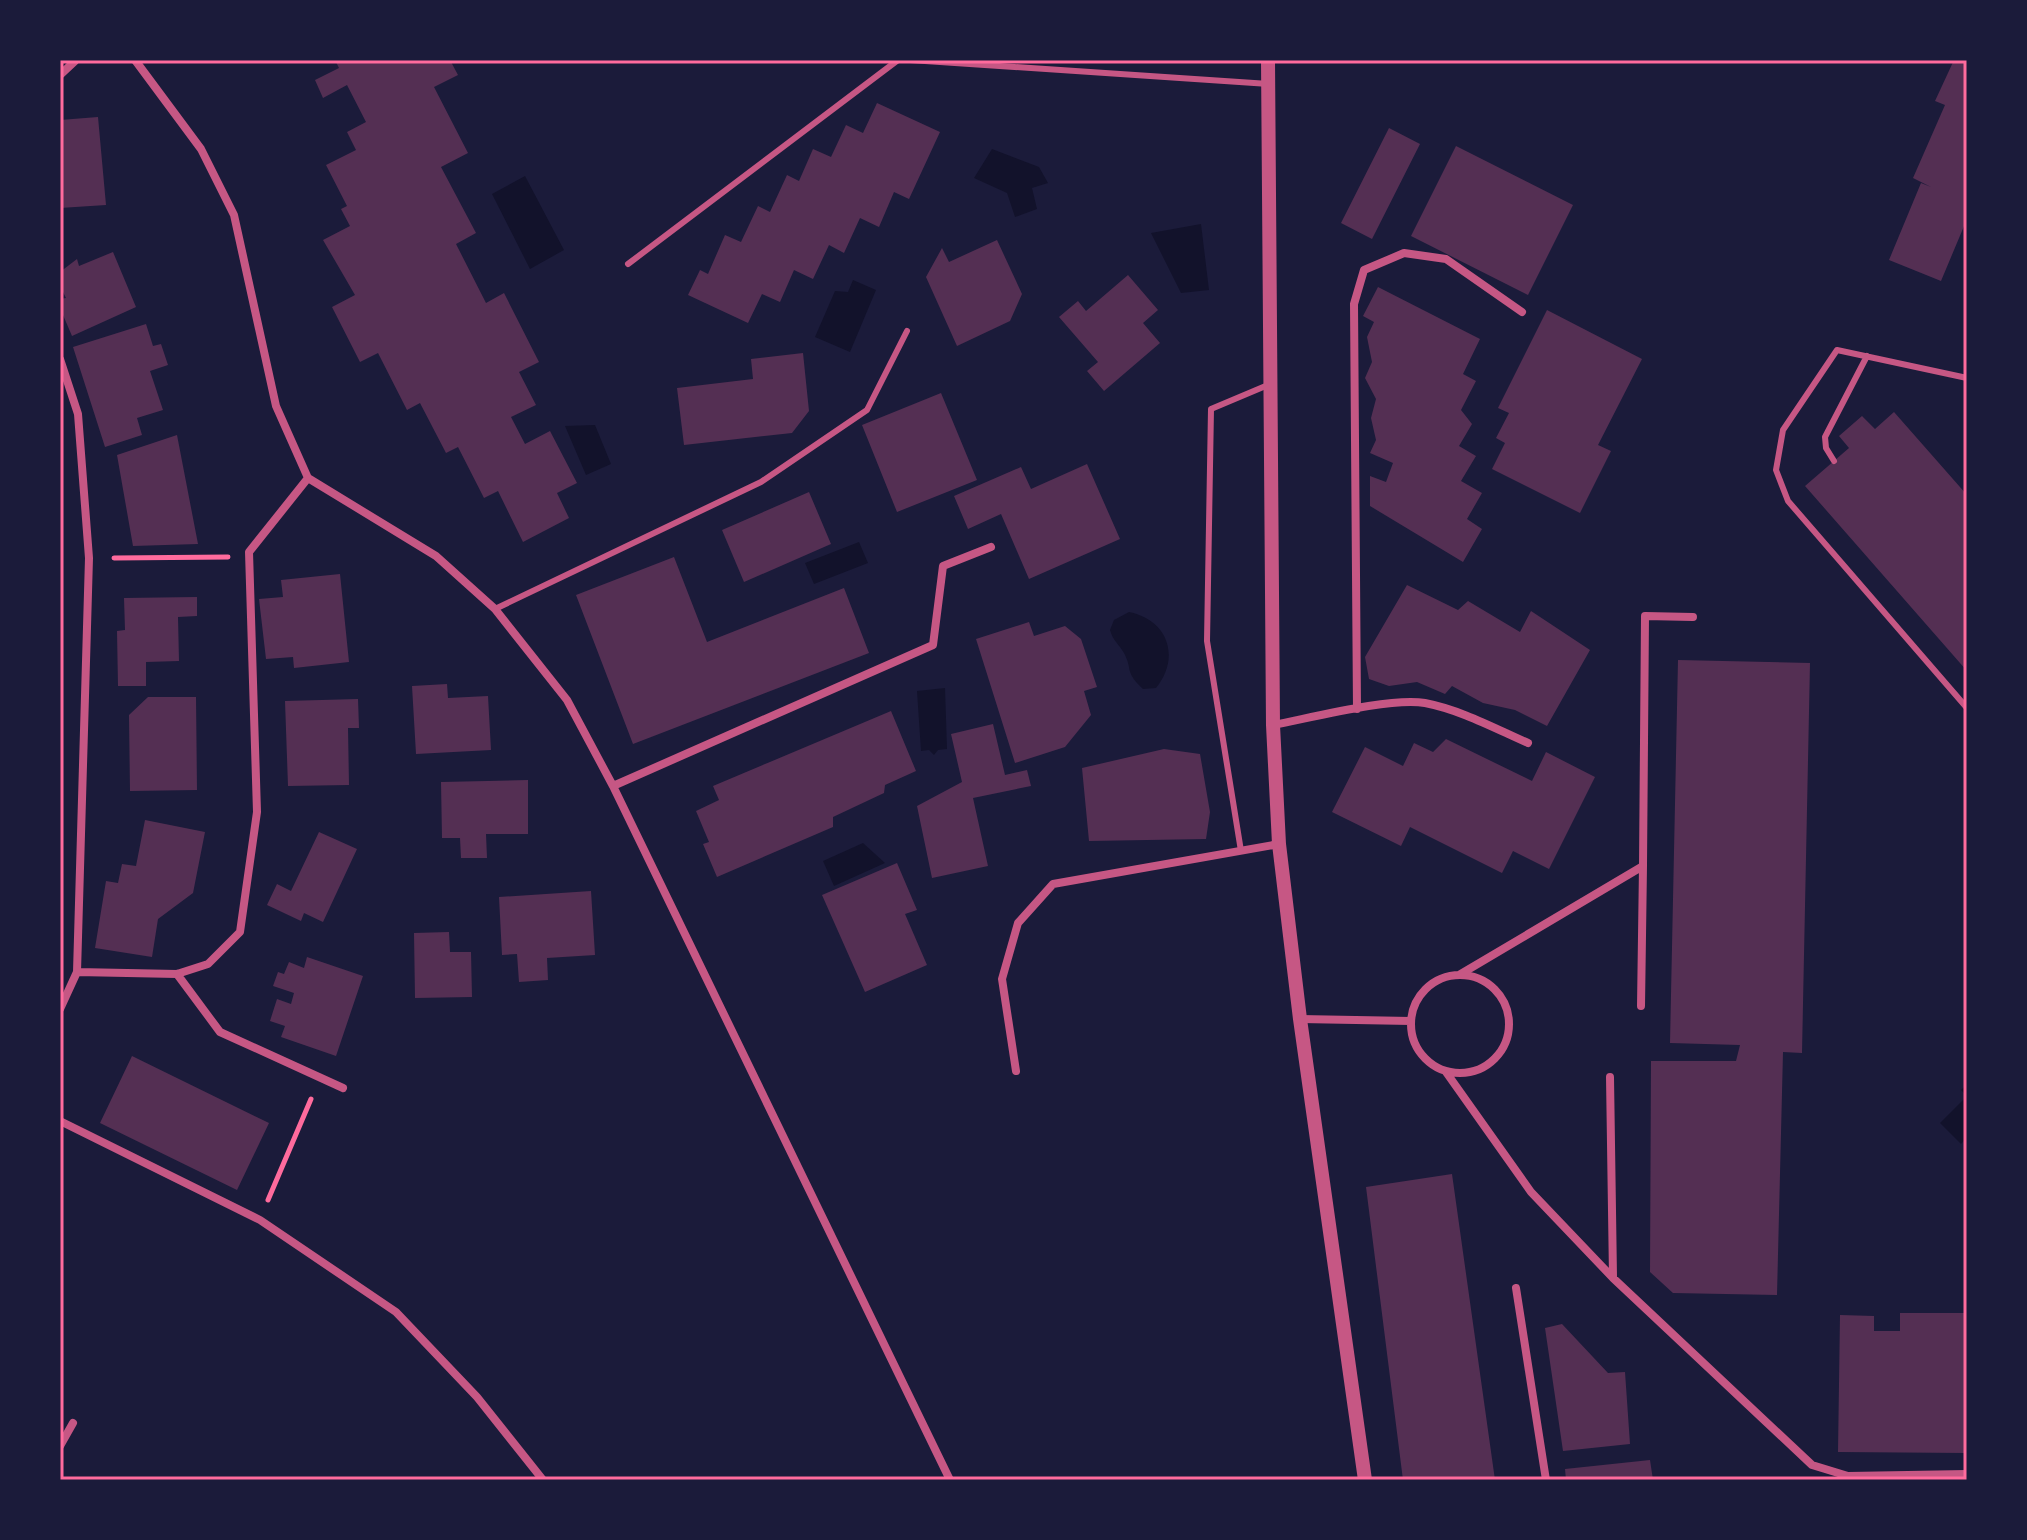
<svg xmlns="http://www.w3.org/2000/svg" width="2027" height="1540" viewBox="0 0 2027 1540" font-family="'DM Sans',sans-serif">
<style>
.water{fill:#12122b}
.building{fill:#542f53}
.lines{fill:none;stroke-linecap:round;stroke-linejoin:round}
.path{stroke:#ff6b9d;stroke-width:5}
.service{stroke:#c65784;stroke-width:6}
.minor{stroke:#c65784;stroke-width:8}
.tertiary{stroke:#c65784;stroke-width:14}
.neatline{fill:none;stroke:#ff6b9d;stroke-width:3}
</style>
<rect width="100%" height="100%" fill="#1b1b3a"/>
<path class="water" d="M992 149 1039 167 1048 183 1032 188 1037 209 1015 217 1007 193 974 178Z
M525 176 564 250 530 269 492 194Z
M1201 224 1209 290 1181 293 1151 233Z
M853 280 876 290 850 352 815 337 835 291 848 292Z
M595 425 611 464 586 475 565 426Z
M859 542 868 563 814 584 805 563Z
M1129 612C1168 620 1181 657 1156 688L1143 689C1124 671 1133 670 1124 653 1119 644 1113 641 1110 630L1114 620Z
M945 688 947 749 938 750 934 755 929 750 921 751 917 691Z
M863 843 885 863 834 886 823 861Z
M1967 1084V1137L1961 1144 1940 1123 1967 1096 1961 1090Z"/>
<path class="building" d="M335 60H450L458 75 434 87 468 153 441 167 476 233 456 244 486 303 504 293 539 362 519 372 536 405 511 417 525 444 550 431 577 483 557 493 569 518 523 542 498 491 484 498 458 447 446 453 420 403 407 410 378 353 360 362 332 307 355 295 323 240 350 226 341 209 347 206 326 165 356 150 347 132 366 122 347 85 323 98 315 80 339 68Z
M1954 60H1967V219L1941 281 1889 260 1921 183 1931 187 1913 178 1945 105 1935 101Z
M877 103 940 132 909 199 894 192 879 227 860 218 844 253 829 245 813 279 794 270 780 302 762 294 748 323 688 295 700 270 708 274 725 235 741 242 758 206 770 212 787 175 799 181 813 149 831 157 846 125 863 133Z
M98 117 106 205 60 208V120Z
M1389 128 1420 144 1372 239 1341 223Z
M1456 146 1573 205 1528 295 1411 236Z
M997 240 1022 294 1010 321 957 346 926 277 942 248 949 262Z
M113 252 136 307 72 336 60 308V299L66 298 60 286V272L77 259 79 266Z
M1128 275 1158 310 1143 323 1160 343 1104 391 1087 371 1098 362 1059 317 1078 301 1086 311Z
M1378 287 1480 339 1463 374 1476 381 1461 410 1472 424 1459 446 1476 456 1461 481 1482 493 1467 519 1482 529 1463 562 1370 506V476L1386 482 1393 463 1370 453 1376 440 1371 418 1376 399 1365 378 1372 362 1367 337 1374 322 1363 316Z
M1547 310 1642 359 1598 445 1611 451 1580 513 1492 469 1505 443 1496 438 1509 413 1498 408Z
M146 324 153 346 161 344 168 365 150 371 163 410 137 418 142 435 105 447 73 347Z
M803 353 809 411 792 433 684 445 677 388 753 379 751 359Z
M941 393 977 480 897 512 862 425Z
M1894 412 1967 495V671L1805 486 1849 448 1839 436 1862 416 1875 429Z
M177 435 198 544 133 546 117 455Z
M1087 464 1120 539 1029 579 1001 514 968 529 954 496 1021 467 1031 489Z
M809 492 831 544 744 582 722 530Z
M674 557 707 642 844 588 869 653 633 744 576 595Z
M340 574 349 662 294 668 293 657 266 659 259 599 283 597 281 580Z
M1407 585 1458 610 1468 601 1520 632 1531 611 1590 650 1547 726 1515 710 1483 703 1452 686 1445 694 1417 682 1389 686 1369 679 1365 657Z
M197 597V616L178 617 179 661 146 662V686H118L117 631 125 630 124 598Z
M1029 622 1034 636 1065 626 1081 639 1097 687 1084 691 1091 715 1065 747 1015 763 976 639Z
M1678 660 1810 663 1802 1053 1783 1052 1777 1295 1673 1293 1650 1272 1651 1061H1736L1740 1045 1670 1043Z
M447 684 448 698 488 696 491 750 416 754 412 686Z
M148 697H196L197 790 130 791 129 715Z
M358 699 359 728H348L349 785 288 786 285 701Z
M891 711 916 771 885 785 884 793 833 817V827L717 877 703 844 709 842 696 811 719 800 713 786Z
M993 724 1005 775 1027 770 1031 786 973 798 988 866 932 878 917 806 962 782 951 734Z
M1446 739 1532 781 1546 752 1595 777 1549 869 1513 851 1502 873 1410 827 1401 846 1332 812 1365 747 1403 766 1414 743 1433 752Z
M1164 749 1200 754 1210 812 1206 839 1089 841 1082 768Z
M528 780V834H486L487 858H461L460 838H442L441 782Z
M145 820 205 832 193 893 158 919 152 957 95 948 106 881 118 883 122 864 136 866Z
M319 832 357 849 323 922 304 913 301 921 267 905 277 884 291 891Z
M897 863 917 910 905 914 927 965 865 992 822 895Z
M591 891 595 955 547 958 548 980 519 982 517 954 502 955 499 897Z
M449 932 450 952H471L472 997 415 998 414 933Z
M307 957 363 976 336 1056 281 1037 285 1026 270 1021 277 999 291 1004 294 993 273 986 278 972 284 974 289 962 304 968Z
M132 1056 269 1123 237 1190 100 1123Z
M1452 1174 1495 1480H1403L1366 1187Z
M1900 1313H1966L1967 1453 1838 1452 1840 1315 1874 1316V1331H1900Z
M1562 1324 1608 1373 1625 1372 1630 1444 1563 1451 1545 1328Z
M1650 1460 1653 1480H1566L1565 1469Z"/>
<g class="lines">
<path class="path" d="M114 558 228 557
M268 1200 311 1099"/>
<path class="service" d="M910 60 1269 84
M628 264 898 60
M1967 378 1837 350 1783 430 1776 470 1788 501 1967 708
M1834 461 1826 448 1825 437 1867 356
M495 609 761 482 867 410 907 331
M1241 851 1207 641 1211 409 1268 385"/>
<path class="minor" d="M135 60 201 149 234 215 276 406 308 478 436 556 495 609 567 700 613 786 950 1480
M60 75 75 61
M60 359 78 414 89 558 77 972 60 1009
M1357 709 1354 304 1364 270 1404 253 1446 259 1522 312
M1273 725C1310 718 1391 697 1425 703 1461 710 1494 728 1528 743
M613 786 933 645 943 566 991 547
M77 972 177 974 208 964 240 932 257 812 249 552 308 478
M177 974 220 1032 343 1088
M1459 975 1643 866 1645 616 1693 617
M1411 1024a49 49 0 1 1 98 0a49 49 0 1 1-98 0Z
M1641 1006 1643 866
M1300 1019 1411 1021
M1016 1071 1002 979 1018 923 1053 884 1279 844
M1446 1072 1531 1192 1613 1278 1812 1465 1848 1476 1967 1474
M1610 1077 1613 1277
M60 1121 260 1220 396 1312 477 1397 543 1480
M1516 1288 1546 1480
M60 1446 73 1423"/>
<path class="tertiary" d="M1268 60 1273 725 1279 844 1300 1019 1365 1480"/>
</g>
<rect width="2027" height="1540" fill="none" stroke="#1b1b3a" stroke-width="124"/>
<rect x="62" y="62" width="1903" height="1416" class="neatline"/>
</svg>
